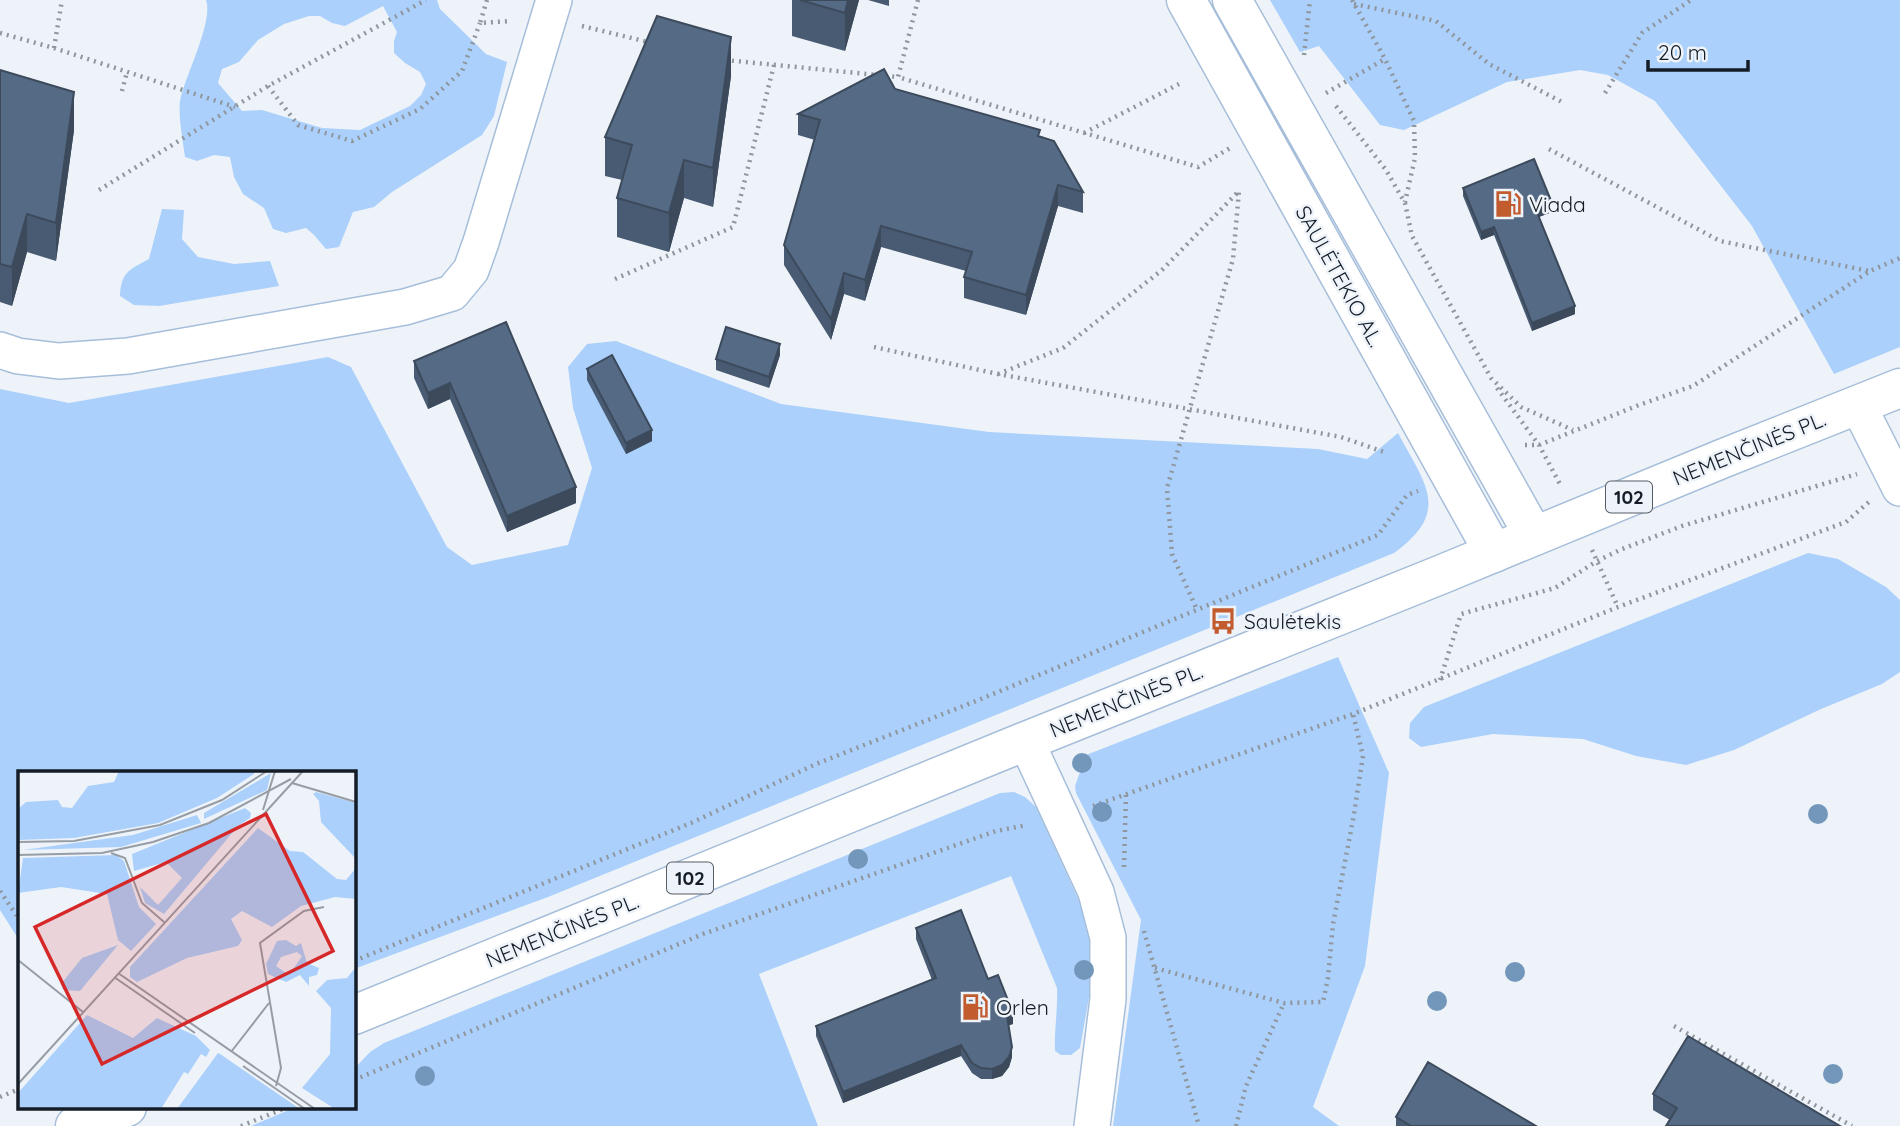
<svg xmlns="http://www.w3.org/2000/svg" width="1900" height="1126" viewBox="0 0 1900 1126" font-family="Quicksand,sans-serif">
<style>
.green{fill:#aad0fb;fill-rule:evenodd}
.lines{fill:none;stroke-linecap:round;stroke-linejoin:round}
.minor-casing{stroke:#a6beda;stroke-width:38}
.secondary-casing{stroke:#a6beda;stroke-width:41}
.primary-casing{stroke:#a6beda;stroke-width:41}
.path{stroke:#8f969d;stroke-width:4.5;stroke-dasharray:2 5;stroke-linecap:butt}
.minor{stroke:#fff;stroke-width:35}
.secondary{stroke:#fff;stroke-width:38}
.primary{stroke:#fff;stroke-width:38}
.tree{fill:#7397bb}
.wall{fill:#495b72}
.shaded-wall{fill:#3c4a5c}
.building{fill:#556a84;stroke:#3c4a5c;stroke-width:2}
.labels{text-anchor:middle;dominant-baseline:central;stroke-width:5;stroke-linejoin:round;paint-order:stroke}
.shield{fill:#eef3f9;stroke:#555d66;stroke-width:2}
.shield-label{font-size:19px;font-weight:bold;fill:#141d27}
.poi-label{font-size:21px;fill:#141d27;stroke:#eef3f9;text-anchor:start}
.street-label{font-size:21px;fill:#141d27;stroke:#eef3f9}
.inset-road{fill:none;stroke:#979da5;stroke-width:2}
.view{fill:#d62828;fill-opacity:0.15;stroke:#d62828;stroke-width:3.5}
.inset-edge{fill:none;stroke:#141d27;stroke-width:3.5}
</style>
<rect width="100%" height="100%" fill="#eef3f9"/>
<path class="green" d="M206 0H437L440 9 486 54 507 62 494 116 482 135 392 192 374 207 353 212 339 247 326 249 314 235 306 228 286 233 273 229 264 208 243 194 234 177 230 157 214 155 197 161 185 157C183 142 178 115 180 101 184 78 214 21 206 0ZM383 6 397 32 394 41V53L405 63 420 72 426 84 421 95 410 106 360 130 322 128 262 110 242 111 218 83 222 69 239 62 258 40 284 24 309 16H320L332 23 345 26Z
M1270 0H1900V347L1834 374 1752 226 1655 101 1608 75 1580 70 1507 82 1404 130 1380 125 1319 46 1300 52Z
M162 209 184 210 182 239 198 257 234 264 270 261 279 286 159 306 134 305 120 296C121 272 129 270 149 259Z
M616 341 781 404 989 432 1318 449 1367 459 1398 433C1425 484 1452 511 1394 553L548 897 354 969V772H19V940L0 910V389L69 403 328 357 351 367 447 547 472 565 568 545 592 468 573 408 568 367 587 344Z
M1808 553 1838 559 1886 587 1900 600V672L1882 684 1821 709 1734 750 1686 765 1636 756 1583 739 1493 734 1421 747 1409 738 1410 723 1424 707Z
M1338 657 1389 773 1365 966 1313 1107 1339 1126H1113L1141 920 1076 793 1075 786 1086 755Z
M1014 792 1025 797 1036 807 1090 925 1093 975 1080 1048 1071 1055H1061L1055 1051C1054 1030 1058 1010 1057 988L1011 876 759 974 818 1126H251L296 1107H354V1069L370 1052 384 1043 1000 793Z"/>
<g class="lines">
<defs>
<path id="minor" d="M0 350 18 356 59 361 128 356 405 307 452 293 471 270 481 242 554 0
M1858 405 1900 488
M1026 741 1096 892 1108 938V999L1092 1126"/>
<path id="secondary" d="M1186 0 1494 553
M1232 0 1534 536"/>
<path id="primary" d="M354 1015 1026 741 1440 575 1724 458 1900 388
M75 1126 127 1107"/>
</defs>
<use href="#minor" class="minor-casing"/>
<use href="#secondary" class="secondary-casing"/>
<use href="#primary" class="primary-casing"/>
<path class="path" d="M487 0 480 23 511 21
M918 0 898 77 1198 167 1230 148
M1352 0 1385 59 1414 121 1415 158 1405 202
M1354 4 1436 21 1489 64 1564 103
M582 26 652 43
M0 33 54 48 235 107
M54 48 62 0
M1304 55 1310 0
M725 60 898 77
M268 86 298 125 352 141 420 109 462 71 480 23
M122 91 127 72
M1326 93 1385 59
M1605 93 1642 33 1691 0
M1336 106 1386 170 1405 203 1412 236 1491 378 1521 407 1573 430
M1084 133 1179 84
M1549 149 1720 241 1869 271
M99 190 268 86 426 0
M615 279 733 227 774 65
M874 347 998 374 1341 437 1387 453
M998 374 1063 348 1162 270 1239 191 1233 259 1167 488 1172 554 1197 610
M1497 388 1539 445 1561 486
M1525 445H1539L1639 405 1693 386 1870 271 1900 258
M1592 550 1618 607
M1440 680 1461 614 1555 588 1597 561 1622 549 1682 526 1857 474
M1093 806 1353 714 1618 607 1846 522 1871 500
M1124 867 1126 794
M0 891 19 919
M1144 931 1199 1126
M354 961 691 823 816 764 976 701 1378 535 1407 495 1418 491
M1155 968 1284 1003 1323 1002 1328 978 1333 924 1353 820 1363 756 1353 714
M1674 1026 1852 1126
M354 1080 703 934 996 831 1027 825
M0 1097 19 1089
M241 1126 288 1107
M1236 1126 1246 1086 1284 1003"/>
<use href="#minor" class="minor"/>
<use href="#secondary" class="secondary"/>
<use href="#primary" class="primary"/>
</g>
<g class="tree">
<circle cx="1082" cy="763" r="10"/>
<circle cx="1102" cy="812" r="10"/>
<circle cx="1818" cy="814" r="10"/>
<circle cx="858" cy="859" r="10"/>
<circle cx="1084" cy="970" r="10"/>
<circle cx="1515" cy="972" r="10"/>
<circle cx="1437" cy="1001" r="10"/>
<circle cx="1833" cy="1074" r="10"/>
<circle cx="425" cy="1076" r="10"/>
</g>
<path class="wall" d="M792 0H859L845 51 792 36Z
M868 0H889V6Z
M0 70 74 130 56 261 27 252 12 306 0 302Z
M731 76 713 207 684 198 669 252 617 237V198L622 180 605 176V137Z
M895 89 1040 137 1083 192V213L1058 206 1026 315 964 298V277L966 271 881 247 865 301 844 294 831 340 784 265V245L815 140 798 135V114Z
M1463 188 1552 212 1539 217 1575 314 1532 331 1494 235 1481 240 1463 196Z
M506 322 576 503 507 532 450 399 428 409 414 378V361Z
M780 355 769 388 716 370V359Z
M587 369 652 441 626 454 587 380Z
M916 928 988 979 1013 1024 1008 1025 1012 1057 1009 1067 1002 1076 992 1079H981L972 1073 961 1056 843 1103 816 1036V1026L932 980 916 939Z
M1653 1094 1840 1126 1670 1120 1653 1110Z
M1396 1117 1536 1126H1396Z"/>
<path class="shaded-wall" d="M848 0H859L845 51V13Z
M731 37V76L713 207V168Z
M74 92V130L56 261V223Z
M684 160V198L669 252V213Z
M1058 185V206L1026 315V295Z
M1552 203V212L1536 218V210Z
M27 214V252L12 306V267Z
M881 226V247L865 301V280Z
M1494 227V235L1481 240V232Z
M844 273V294L831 340V319Z
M1575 306V314L1532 331V323Z
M780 344V355L769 388V377Z
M450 383V399L428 409V393Z
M652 430V441L626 454V443Z
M576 487V503L507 532V516Z
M1013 1013V1024L1007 1026V1016Z
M961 1045V1056L843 1103V1092Z
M1012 1047V1057L1009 1067 1002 1076 992 1079V1069Z"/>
<path class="building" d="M800 0H848L845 13Z
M657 16 731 37 713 168 684 160 669 213 617 198 632 145 605 137Z
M884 69 895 89 1040 130 1038 136 1054 141 1083 192 1058 185 1026 295 964 277 972 252 881 226 865 280 844 273 831 319 784 245 820 120 798 114Z
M0 70 74 92 56 223 27 214 12 267 0 264Z
M1534 159 1552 203 1536 210 1575 306 1532 323 1494 227 1481 232 1463 188Z
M506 322 576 487 507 516 450 383 428 393 414 361Z
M726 327 780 344 769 377 716 359Z
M612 355 652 430 626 443 587 369Z
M961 910 988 979 998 975 1013 1013 1007 1016 1012 1047 1009 1057 1002 1065 992 1069 981 1068 972 1063 961 1045 843 1092 816 1026 936 978 916 928Z
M1688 1036 1840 1126H1666L1677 1108 1653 1094Z
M1428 1062 1536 1126H1411L1396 1117Z"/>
<defs>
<symbol id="fuel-bare" viewBox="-9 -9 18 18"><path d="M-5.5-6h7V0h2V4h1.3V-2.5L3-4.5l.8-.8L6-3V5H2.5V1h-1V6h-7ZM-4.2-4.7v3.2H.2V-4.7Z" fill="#c25b2e" stroke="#eef3f9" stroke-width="2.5" paint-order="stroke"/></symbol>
<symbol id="bus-bare" viewBox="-9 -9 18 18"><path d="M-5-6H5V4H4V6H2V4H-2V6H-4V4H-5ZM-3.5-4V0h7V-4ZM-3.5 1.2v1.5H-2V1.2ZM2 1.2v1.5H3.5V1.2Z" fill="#c25b2e" stroke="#eef3f9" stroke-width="2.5" paint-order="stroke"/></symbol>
</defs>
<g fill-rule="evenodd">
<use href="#fuel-bare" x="1489" y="185" width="38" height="38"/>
<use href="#bus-bare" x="1204" y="602" width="38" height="38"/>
<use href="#fuel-bare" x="956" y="988" width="38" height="38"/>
</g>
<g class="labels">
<g class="shield">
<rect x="1606" y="481.5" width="46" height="31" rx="5"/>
<rect x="667" y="862.5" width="46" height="31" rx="5"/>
</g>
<g class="shield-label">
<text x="1629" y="497">102</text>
<text x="690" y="878">102</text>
</g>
<g class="poi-label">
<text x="1529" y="204">Viada</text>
<text x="1244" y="621">Saulėtekis</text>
<text x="996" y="1007">Orlen</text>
</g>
<g class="street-label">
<text transform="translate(1340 276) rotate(61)">SAULĖTEKIO AL.</text>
<text transform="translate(1749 448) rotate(-22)">NEMENČINĖS PL.</text>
<text transform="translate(1126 700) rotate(-22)">NEMENČINĖS PL.</text>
<text transform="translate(562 930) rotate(-22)">NEMENČINĖS PL.</text>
</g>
</g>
<g transform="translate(18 771)">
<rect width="338" height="338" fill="#eef3f9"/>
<path d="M101 0H235L236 3 199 27 140 52 56 67 0 69V38L8 31 40 29 44 36 54 37 70 15 96 11ZM253 2 249 19 186 48V42ZM298 21 338 32V88L303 51 301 30 295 23ZM227 37 233 42 232 47 220 55 146 143 127 132 122 116 140 134 164 107 148 91 116 100 114 83ZM179 44 183 52 103 76 5 79 115 64ZM240 57 272 80 285 81 319 108 328 109 338 97V128L317 126 283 135 254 156 224 140 213 148 224 169 220 175 169 187 119 211 112 206V196ZM98 84 106 90 121 136 138 153 113 180 100 169 89 123 43 116 0 122 5 87ZM268 169 278 175 283 172 289 192 301 197 299 204 291 206V215L282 204 268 211 250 203 248 193 259 170ZM279 181 284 185 276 197 268 202 258 195 263 186ZM100 174 62 220 45 219 43 213 64 187ZM338 196V338H317L284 317 312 283 313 237 298 220 309 209 329 207ZM69 244 115 267 139 247 178 265 192 279 188 286 183 283 170 303 166 301 143 338H0V322ZM200 282 202 283 282 338H159Z" fill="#aad0fb" fill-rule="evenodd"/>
<path class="inset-road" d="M274 12 338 31M245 39 257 0M0 71 56 70 142 54 204 29 249 0M93 82 107 87 124 132 146 151M0 84 84 82 135 71 191 52 273 8M0 189 65 241M100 202 297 338M96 206 177 262M213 281 251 232M225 295 287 338M0 313 285 0M258 315 263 297 242 172 286 140 306 136"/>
<path class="view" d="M248 43 315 180 84 293 17 156Z"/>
<rect width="338" height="338" class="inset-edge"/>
</g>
<path d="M1648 60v10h100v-10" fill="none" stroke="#141d27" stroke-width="3.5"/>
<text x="1658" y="60" font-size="21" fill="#141d27" stroke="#eef3f9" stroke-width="5" paint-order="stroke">20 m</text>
</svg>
